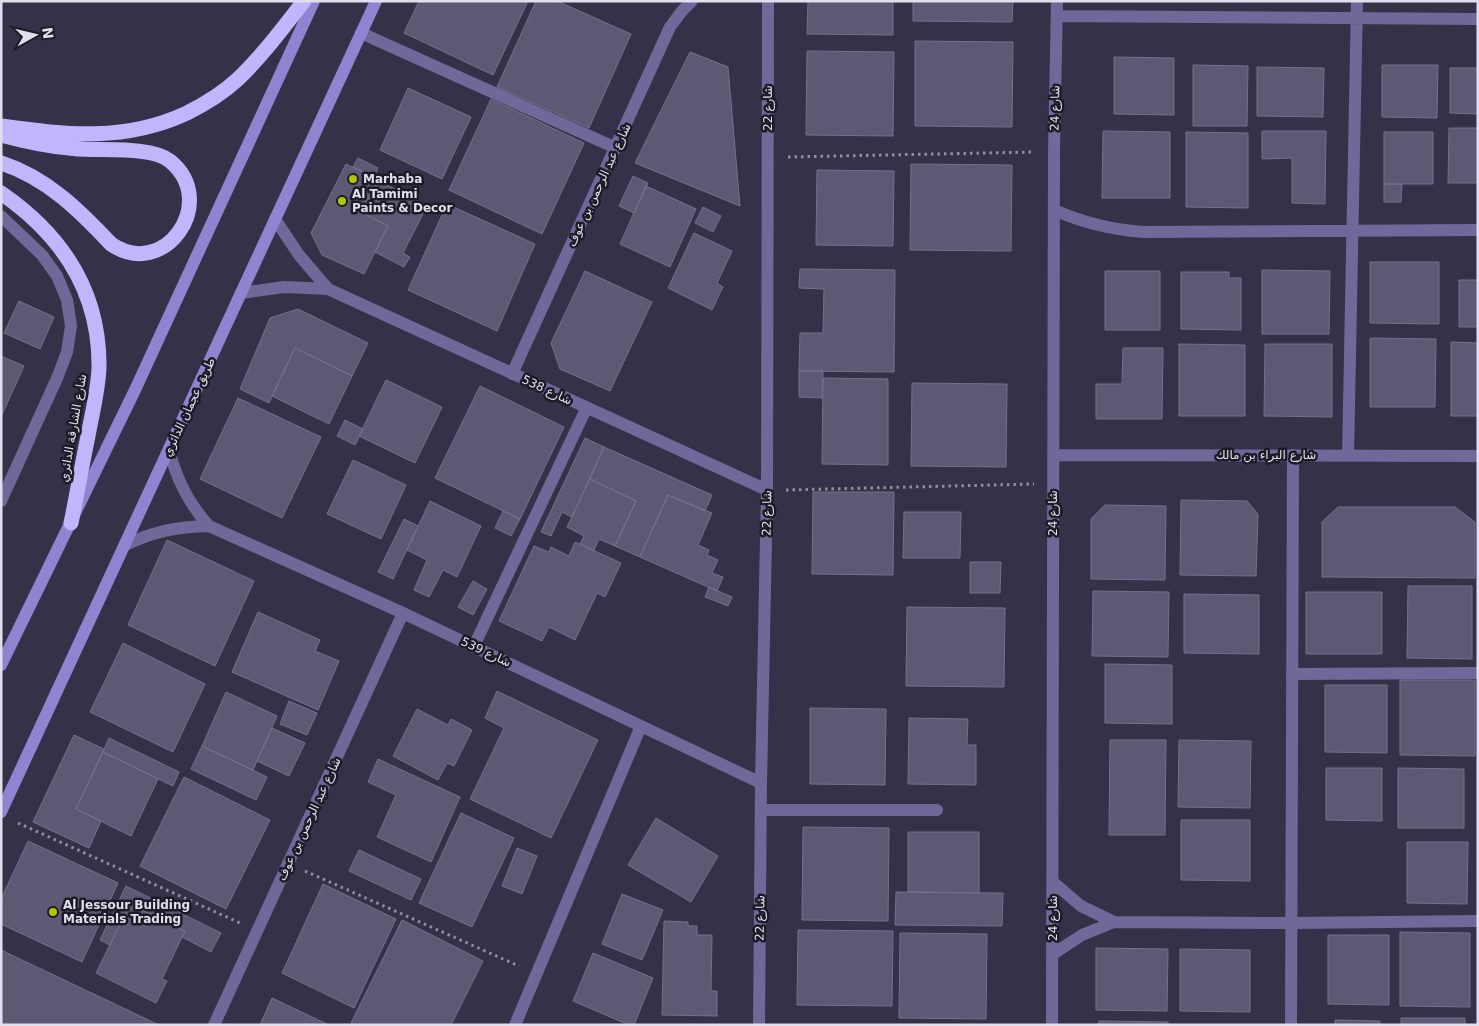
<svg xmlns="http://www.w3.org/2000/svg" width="1479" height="1026" viewBox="0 0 1479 1026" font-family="'DejaVu Sans','Noto Sans Arabic',sans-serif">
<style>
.building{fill:#5d5974;stroke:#75718d}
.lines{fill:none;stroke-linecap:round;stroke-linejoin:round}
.path{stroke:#918ea1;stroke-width:3;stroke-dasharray:2.5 4;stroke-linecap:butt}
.service{stroke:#706898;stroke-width:12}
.minor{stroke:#706898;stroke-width:12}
.secondary{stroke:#9283d0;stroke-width:12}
.motorway{stroke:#c1b5fc;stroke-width:15}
.poi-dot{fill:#b0c503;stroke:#1c1b26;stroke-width:2}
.labels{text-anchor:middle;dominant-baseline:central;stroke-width:5;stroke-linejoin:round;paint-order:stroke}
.street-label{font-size:12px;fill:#e1dfee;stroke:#1c1b26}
.poi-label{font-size:12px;font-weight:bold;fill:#e1dfee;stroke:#1c1b26;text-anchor:start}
</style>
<rect width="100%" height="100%" fill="#353149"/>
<path class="building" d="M419 1H528L493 75 404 33Z
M536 1H557L631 34 589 128 497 87Z
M808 1H893V35L807 34Z
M913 1H1013L1012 22 913 21Z
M915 41 1013 42 1012 127 915 126Z
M807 51 894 52 893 136 806 135Z
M690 52 728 67 740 206 635 163Z
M1114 57 1174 58V115L1114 114Z
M1193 65 1248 66 1247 126H1193Z
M1382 65H1438L1437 118 1382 117Z
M1257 67 1324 68 1323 117 1257 116Z
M1450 68H1478V114L1450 113Z
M408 88 471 117 442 179 380 150Z
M491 99 584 143 542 234 449 190Z
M1449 128H1478V183H1448Z
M1103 131 1170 132V198H1102Z
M1262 131H1326L1325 204 1292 203V158L1262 159Z
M1186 132 1248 133V208L1186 207Z
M1384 132H1433V184H1384Z
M358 158 378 168 374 177 353 167Z
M346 164 378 180 361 212 388 226 364 274 322 255 311 233Z
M911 164 1012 165 1011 251 910 250Z
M817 170 894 171 893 246 816 245Z
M633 176 648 183 634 213 619 206Z
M378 180 427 206 403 253 410 257 404 267 375 252 388 226 361 212Z
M1384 184H1402L1401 202H1384Z
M646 186 696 209 670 267 620 244Z
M447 204 535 244 497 331 408 290Z
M703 207 721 216 713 232 695 223Z
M694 233 732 251 717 283 723 287 712 310 668 288Z
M1370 262H1439V324L1370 323Z
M800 269 895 270 894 372 799 371 800 333H823L824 289 799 288Z
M1262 270 1330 271 1329 334H1262Z
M585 271 652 302 610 391 560 369 551 343Z
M1105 271H1160V330H1105Z
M1181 272H1229V278H1241V330L1181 329Z
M1459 280H1478V327H1459Z
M19 301 54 317 40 349 4 333Z
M298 309 368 343 352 376 295 348 269 403 240 389 270 318Z
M1370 338 1436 339 1435 407H1370Z
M1451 342 1478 343V416H1451Z
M1179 344 1245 345V416H1179Z
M1265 344H1332V417L1264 416Z
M295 348 352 376 329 424 272 396Z
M1123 348H1163L1162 419H1096V384H1122Z
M1 356 24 366 1 417Z
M799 371H823L822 398 799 397Z
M823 378 888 379V465L822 464Z
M386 380 442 407 415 463 359 436Z
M912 383 1007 384 1006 467 911 466Z
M480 386 564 427 520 519 435 478Z
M238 398 321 437 282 518 200 479Z
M345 420 363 429 355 445 337 436Z
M585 438 604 447 572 517 562 512 551 536 541 532Z
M604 447 712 495 705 511 668 495 640 557 615 546 636 501 590 479Z
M353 460 406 485 381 539 327 514Z
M590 479 636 501 615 546 599 539 594 550 580 544 584 536 567 527Z
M813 492H894L893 575 812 574Z
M668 495 712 513 698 545 709 550 707 555 718 560 712 573 723 577 717 591 640 557Z
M1181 500 1247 501 1258 514 1256 576 1180 575Z
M430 501 481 526 457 577 443 570 429 597 414 590 427 560 407 550Z
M1105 505 1166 506 1165 580 1091 579V519Z
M1338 507H1455L1475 522V578L1322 577V522Z
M503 511 520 519 511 536 495 528Z
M904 512H961L960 558H903Z
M404 519 418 526 393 579 378 572Z
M167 540 254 581 215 666 128 625Z
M575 542 621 563 605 597 597 593 575 640 549 627 542 641 499 621 534 546 549 552 551 547 569 556Z
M970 562H1001L1000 593H970Z
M473 581 487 589 473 615 458 607Z
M1408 586H1472V659L1407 658Z
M709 587 732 597 728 606 705 597Z
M1093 591 1169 592 1168 657 1092 656Z
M1306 592H1382V654H1306Z
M1184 594 1259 595V654L1184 653Z
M907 607 1005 608 1004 687 906 686Z
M258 612 320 640 315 651 339 661 318 710 232 672Z
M123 643 205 684 173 752 90 712Z
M1105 664 1172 665V724L1105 723Z
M1400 680H1475V756L1400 755Z
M1325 685H1387V753L1325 752Z
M497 691 598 740 551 838 470 799 504 728 485 718Z
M226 692 277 716 253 770 202 746Z
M289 701 317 713 307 735 280 724Z
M810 708 886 709 885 785 810 784Z
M417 709 448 725 451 719 472 730 454 766 447 763 438 780 393 756Z
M909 718 968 719 967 745H976V785L908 784Z
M272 728 305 743 289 776 257 761Z
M74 735 104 749 76 809 101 821 89 848 33 822Z
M109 738 179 772 173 786 103 752Z
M1110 740H1166L1165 835H1109Z
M1179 740 1251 741 1250 808 1178 807Z
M202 746 267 777 256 800 191 769Z
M103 752 158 779 131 836 76 809Z
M378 759 460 797 431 862 377 837 396 795 368 782Z
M1326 768H1382V821L1326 820Z
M1398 768 1464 769V828H1398Z
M184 777 270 820 226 909 140 866Z
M461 813 514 838 472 927 419 903Z
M656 818 718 856 691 902 628 865Z
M1181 820H1250V881L1181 880Z
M803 827 889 828 888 921 802 920Z
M908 832H979V893L908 892Z
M28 841 118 883 82 962 1 924V899Z
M1407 842H1468L1467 904 1407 903Z
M517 848 537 856 522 894 502 886Z
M359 850 421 879 411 900 349 871Z
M323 884 396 919 354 1008 282 973Z
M126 886 221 933 211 952 182 937 185 931 130 904 110 945 100 940Z
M896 892 1003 893 1002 926 895 925Z
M622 894 663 910 642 960 602 944Z
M130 904 185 931 162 979 167 981 156 1003 96 973Z
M402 920 483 961 451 1025H355L351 1023Z
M664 921 688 922V926H697V935H712L711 991H717V1016L662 1015Z
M798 930 893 931 892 1006 797 1005Z
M1400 932 1470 933V1007L1400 1006Z
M900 933 987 934 986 1019 899 1018Z
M1328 935H1389V1005L1328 1004Z
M1096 948 1168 949 1167 1011 1096 1010Z
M1180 949 1250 950V1012L1180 1011Z
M1 950 159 1025H1Z
M593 953 653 978 634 1025H629L573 1001Z
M272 998 329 1025H260Z
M1401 1018H1465V1025H1401Z
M1335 1020 1380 1021V1025H1335Z
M1099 1021 1168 1022V1025H1098Z"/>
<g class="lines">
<path class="path" d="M788 157 1034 152
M786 490 1034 484
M18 823 240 923
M305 871 519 966"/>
<path class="service" d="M361 33 616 148
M1 216 42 255 57 276 67 300 71 326 67 352 58 376 1 501
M474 646 586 409
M1292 674 1478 673
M761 810H937
M1291 923 1478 921"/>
<path class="minor" d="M1057 16 1478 19
M1054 210C1084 223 1112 230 1144 232L1478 230
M275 219 299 255 328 289
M241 293 284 287 328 289 767 490
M512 374 670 27 682 11 692 1
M169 449C176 479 188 503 209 526L403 613 761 783
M1054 455 1478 456
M1348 456 1357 1
M125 545C155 531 176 527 209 526
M1053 882 1081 906 1114 922
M1053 954 1082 935 1114 922 1291 923
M214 1025 403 613
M515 1025 641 726
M759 1025 761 783 767 490 768 1
M1052 1025 1054 152 1057 1
M1291 1025 1293 455"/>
<path class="secondary" d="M1 665 135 390 314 1
M1 812 376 1"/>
<path class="motorway" d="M1 126C68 135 125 142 187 113 205 104 223 93 238 79 262 56 283 28 304 1
M1 135C23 141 46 146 69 148 95 152 151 145 170 161 220 202 164 281 111 244 79 210 47 178 1 163
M1 193C62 235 100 292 99 368 98 391 92 414 88 436 82 465 77 494 71 523"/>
</g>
<g class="poi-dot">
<circle cx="353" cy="179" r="5"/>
<circle cx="342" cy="201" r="5"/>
<circle cx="53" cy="912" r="5"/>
</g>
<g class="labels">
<g class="street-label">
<text transform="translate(768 108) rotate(-90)">شارع 22</text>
<text transform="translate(1055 108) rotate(-89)">شارع 24</text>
<text transform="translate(599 185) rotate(-65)">شارع عبد الرحمن بن عوف</text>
<text transform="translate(547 390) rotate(25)">شارع 538</text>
<text transform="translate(189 407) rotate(-65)">طريق عجمان الدائري</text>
<text transform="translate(73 428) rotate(-80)">شارع الشارقة الدائري</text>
<text x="1266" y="455">شارع البراء بن مالك</text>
<text transform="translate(767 513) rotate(-89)">شارع 22</text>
<text transform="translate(1053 513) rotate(-90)">شارع 24</text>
<text transform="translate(486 652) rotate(25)">شارع 539</text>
<text transform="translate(309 819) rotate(-65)">شارع عبد الرحمن بن عوف</text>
<text transform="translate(760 918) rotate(-89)">شارع 22</text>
<text transform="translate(1053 918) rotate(-90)">شارع 24</text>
</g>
<g class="poi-label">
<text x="363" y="179">Marhaba</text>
<text x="352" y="194">Al Tamimi<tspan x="352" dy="14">Paints &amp; Decor</tspan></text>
<text x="63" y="905">Al Jessour Building<tspan x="63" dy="14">Materials Trading</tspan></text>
</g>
</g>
<rect width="1479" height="1026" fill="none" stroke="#e1dfee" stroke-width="5"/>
<g transform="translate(35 35) rotate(82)" stroke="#1c1b26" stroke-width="4" paint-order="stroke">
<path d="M0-4L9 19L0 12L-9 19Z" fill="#e1dfee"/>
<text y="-8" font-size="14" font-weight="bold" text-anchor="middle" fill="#e1dfee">N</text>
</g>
</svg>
